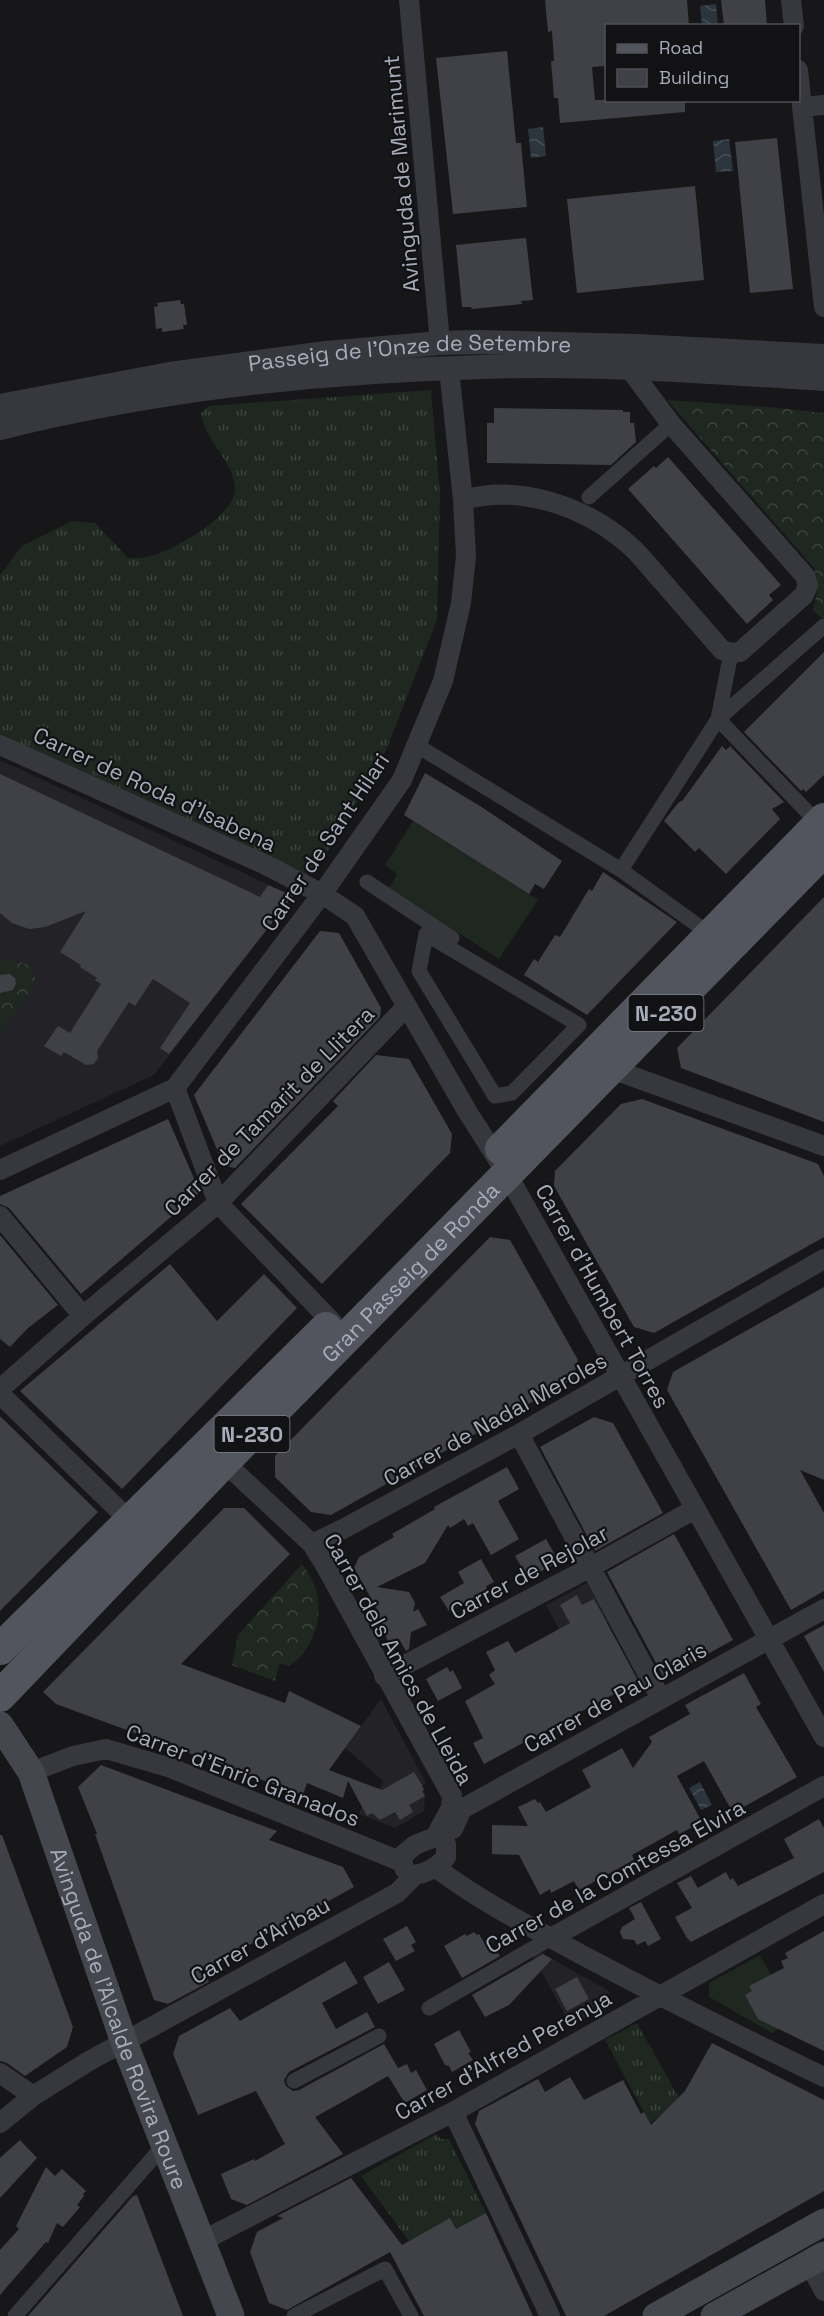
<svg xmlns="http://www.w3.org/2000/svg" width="824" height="2316" viewBox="0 0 824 2316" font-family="'Space Grotesk',sans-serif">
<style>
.built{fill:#232226}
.grass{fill:url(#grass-tufts)}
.forest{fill:url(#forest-crowns)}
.garden{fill:#1e2720}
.water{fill:url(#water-waves)}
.building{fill:#404146}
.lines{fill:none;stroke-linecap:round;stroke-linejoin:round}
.pedestrian{stroke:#37383e;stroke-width:15}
.minor{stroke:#37383e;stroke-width:20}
.tertiary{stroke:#37383e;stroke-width:24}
.secondary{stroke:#45474e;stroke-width:27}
.primary{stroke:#53555e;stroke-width:32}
.labels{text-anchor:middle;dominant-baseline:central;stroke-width:4.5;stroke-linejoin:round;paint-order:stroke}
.shield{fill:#121214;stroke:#7a7e88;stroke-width:1.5}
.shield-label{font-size:21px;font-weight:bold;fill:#a7acba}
.street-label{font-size:22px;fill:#a7acba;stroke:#121214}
</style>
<defs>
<pattern id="grass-tufts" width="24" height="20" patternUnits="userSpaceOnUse" patternTransform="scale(1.5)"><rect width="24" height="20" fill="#1e2720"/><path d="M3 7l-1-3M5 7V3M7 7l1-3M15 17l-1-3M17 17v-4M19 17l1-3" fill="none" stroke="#3c443e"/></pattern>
<pattern id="forest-crowns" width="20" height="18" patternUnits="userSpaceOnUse" patternTransform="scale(1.5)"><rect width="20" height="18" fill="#1e2720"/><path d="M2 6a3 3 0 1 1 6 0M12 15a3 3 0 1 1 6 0" fill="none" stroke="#3c443e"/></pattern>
<pattern id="water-waves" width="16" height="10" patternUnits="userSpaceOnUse" patternTransform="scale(1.5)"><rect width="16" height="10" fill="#2b353e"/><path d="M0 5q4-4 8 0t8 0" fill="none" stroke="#475058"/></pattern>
</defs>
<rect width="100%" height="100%" fill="#171719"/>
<path class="built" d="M0 760 293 896 154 1075 0 1146Z
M587 1583 608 1622 567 1644 546 1605Z
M381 1699 426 1783 422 1786 425 1796 424 1811 395 1828 359 1814 364 1799 379 1791 383 1781 345 1748Z
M538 1951 609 1991V2004L571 2026 532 1954Z"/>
<path class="grass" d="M431 390 440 495 437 620 387 748 333 844 305 878 0 736V575L22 546 72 521 95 523 128 558C136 558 143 558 151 556 174 550 238 514 235 487 233 460 205 442 201 413L209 406Z
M637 2023 680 2100 650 2123 605 2040Z
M436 2134 441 2139H449L486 2213 456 2229 450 2218 409 2241 361 2176Z"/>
<path class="forest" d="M667 400 769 407 824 413V619L813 611 817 591 814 568Z
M0 960 31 965 36 981 0 1034Z
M302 1564C308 1573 315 1583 317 1594 323 1620 312 1652 289 1666L280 1663 275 1681 232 1665 238 1635Z"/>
<path class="garden" d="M413 821 538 900 499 959 389 888 397 874 385 865Z
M760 1955 785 2000 761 1986 759 1981 749 1986 780 2028 772 2033 709 1997V1983Z"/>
<path class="water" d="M716 4 718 25H702L700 6Z
M543 127 546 156 531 158 528 129Z
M729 139 733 171 716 172 713 141Z
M700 1782 712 1805 701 1810 689 1788Z"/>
<path class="building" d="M545 0H687L689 26H606V66L592 67 595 100H685V112L560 123 558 98H554L551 61H554L552 31 548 32Z
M721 0H765L767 26H724Z
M507 51 516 143H521L527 207 453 214 436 58Z
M777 138 793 289 750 293 735 142Z
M695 186 704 280 577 293 567 199Z
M526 238 533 300 521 301 522 304 472 309 471 307H462L456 245Z
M180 300 181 304H184L187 325H183L184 329 162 332V328L156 329 154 307 158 306 157 303Z
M494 408 623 410V412H630V423H634L636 442 611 465 487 463V423H494Z
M668 457 781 585 769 595 773 600 747 624 628 489 654 466 656 468Z
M824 652V775L806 792 803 789 801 791 744 732Z
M722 746 726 750 730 746 784 802 772 809 780 819 726 874 699 848 695 852 664 821 678 803 683 800Z
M425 773 480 806 562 861 544 889 535 884 529 894 404 815Z
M0 774 260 897 268 885 293 896 169 1054 160 1048 190 1003 153 979 135 1006 129 1002 97 1051 98 1058 94 1064 86 1065 64 1052 61 1056 44 1046 58 1026 70 1033 101 984 95 980 97 978 80 967 81 965 60 952 86 911 45 927 29 929 12 923 0 913Z
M603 872 677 922 587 1015 524 975 534 959 538 962 555 935 560 937 589 889 592 891Z
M824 897V1122L681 1068 677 1048Z
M320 931 339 933 381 1008 380 1017 235 1168 224 1166 194 1095Z
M10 974 15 978 16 984 13 990 0 993V975Z
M376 1055 409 1059 452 1134 450 1153 322 1284 241 1204 338 1106 333 1101Z
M642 1099 818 1164 824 1176V1237L654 1333 634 1327 554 1186 555 1171 621 1104Z
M168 1119 200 1192 81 1294 9 1208 0 1204V1196Z
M0 1235 58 1305 28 1328 10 1347 0 1339Z
M490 1237 510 1240 578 1360 573 1379 331 1515 311 1512 275 1477V1456Z
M170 1264 217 1321 264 1274 297 1308 122 1489 20 1391Z
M824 1287V1480L800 1470 824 1513V1591L791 1610 667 1390 673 1372Z
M0 1416 98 1512 0 1611Z
M594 1417 613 1423 663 1513 595 1551 540 1447Z
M507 1467 519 1489 498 1501 519 1539 491 1555 473 1523 468 1526 464 1519 450 1528 448 1525 425 1563 377 1587 409 1592 415 1603 413 1612 418 1609 427 1625 411 1632 409 1649 406 1651 400 1641 391 1647 376 1616 380 1614 354 1568 359 1557 394 1537 392 1534 435 1509 434 1507Z
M224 1508H244L290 1554 181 1664 285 1703 289 1691 361 1726 329 1770 382 1790 414 1772 422 1785 424 1790 422 1791 425 1796 409 1805 413 1812 400 1820 395 1812 380 1820 372 1813 367 1816 348 1781 343 1798 307 1783 303 1795 56 1704 43 1692Z
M674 1534 733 1640 664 1678 607 1572Z
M546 1539 559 1562 528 1578 515 1556Z
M481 1559 494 1582 486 1586 487 1590 449 1611 440 1597 464 1583 458 1572Z
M577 1595 582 1605 594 1599 641 1686 622 1696 620 1692 608 1697 484 1764 473 1743 483 1738 465 1701 495 1684 489 1675 495 1670 486 1652 508 1641 515 1653 570 1623 560 1605Z
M824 1625V1672L804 1636Z
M447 1667 450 1672 453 1670 462 1688 438 1701 426 1679Z
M744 1673 761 1704 756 1707 797 1777 733 1813 704 1761 677 1776 702 1822 679 1834 677 1830 632 1855 634 1860 579 1890 574 1881 551 1893 550 1889 540 1895 519 1855 492 1854V1825L528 1826 518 1807 535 1799 538 1803 540 1802 546 1812 591 1787 582 1770 622 1748 633 1768 652 1742 649 1737 690 1714 685 1705Z
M101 1765 277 1831 269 1840 343 1867 354 1887 202 1971 209 1982 168 2004 154 2000 95 1834H97L78 1787Z
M819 1819 824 1828V1872L691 1942 687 1938 675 1917 692 1908 677 1883 691 1876 698 1888 726 1872 730 1880 733 1878 738 1886 794 1858 784 1839Z
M0 1835H2L73 2027 67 2047 25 2076 7 2063 0 2061Z
M641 1902 661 1939 648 1946 645 1941 637 1945 634 1940 623 1939 620 1932 622 1927 635 1919 629 1908Z
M407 1926 416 1942 411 1945 415 1951 396 1961 383 1939Z
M824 1931V2051L758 2019 745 1995 752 1991 749 1986 784 1968 781 1961 788 1958 785 1953Z
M474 1932 477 1935 479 1934 490 1953 496 1950 500 1956 462 1978 444 1946 465 1934 467 1936Z
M543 1954 552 1959 509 2005 485 2017 472 1995Z
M345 1961 358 1983 322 2003 336 2029 367 2012 375 2027 289 2072 284 2080 286 2086 293 2091 299 2090 384 2044 398 2068 407 2064 411 2073 416 2070 427 2090 405 2103 388 2076 344 2101 315 2117 343 2154 247 2205 231 2199 221 2174 254 2159 255 2161 285 2144 256 2091 198 2115 173 2054 179 2036 230 2008 240 2021Z
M389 1962 405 1990 378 2004 363 1977Z
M577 1977 589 1999 567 2011 555 1989Z
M459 2030 471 2052 468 2053 473 2060 452 2072 449 2066 445 2065 434 2044Z
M712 2043 824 2100V2191L604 2316H566L475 2124 479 2111 538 2079 545 2092 570 2077 584 2100 623 2080 641 2114 644 2112 651 2125 685 2091Z
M20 2140 37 2158 0 2198V2158Z
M46 2167 55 2176 62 2169 86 2191 83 2194 84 2196 77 2205 80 2207 63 2227 57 2223 48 2243 46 2242 0 2295V2250L19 2229 16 2226Z
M351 2178 402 2245 450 2218 456 2229 486 2213 533 2316H424L390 2252 287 2310 269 2303 250 2252 257 2232 283 2218 277 2216Z
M137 2195 183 2316H28L133 2196Z"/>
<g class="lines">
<path class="pedestrian" d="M589 497 671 424
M731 653 718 719 819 824
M416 745 621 870 711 935
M621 870 718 719 824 626
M367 882 452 938
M426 934 579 1025 512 1093 495 1096 419 971Z
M429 2008 551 1938
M294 2081 379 2036
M15 2316 165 2144
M294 2316 385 2269 411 2316"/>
<path class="minor" d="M409 0 440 343
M791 0 794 26
M798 70 824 307
M802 107 824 105
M463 500C520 484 584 506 628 544 641 555 651 569 662 581 682 604 702 627 722 650L731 653 740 652 804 595 808 585 805 576 671 424 629 368
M0 745 266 865 322 894 355 916 467 1111 507 1174 824 1737
M612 1069 824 1146
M175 1088 218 1203 332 1322
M0 1170 175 1088 322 894 402 780 443 681 461 603 466 556 463 500 449 369
M0 1216 83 1316
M0 1389 83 1316 218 1203 407 1006
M0 1394 130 1521
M519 1434 661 1699
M224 1462 312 1544 325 1565 452 1796 451 1808 435 1837
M312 1544 341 1530 519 1434 824 1259
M384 1676 589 1568 695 1509
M31 1772 73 1756 106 1749 171 1768 402 1862
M453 1829 462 1809 824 1609
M435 1837 441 1838 446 1844V1857C435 1872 399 1888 403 1855L415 1845Z
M435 1867C481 1902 533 1928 584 1956 663 1998 743 2038 824 2077
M551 1938 824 1786
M0 2073 33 2096
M453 2112 550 2316
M0 2123 33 2096 89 2061 397 1893 415 1875
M202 2241 453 2112 824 1904
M809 2263 824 2291"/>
<g class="tertiary">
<path id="s1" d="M0 406 170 374 326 353 440 343 480 342 637 346 824 356"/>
<path d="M0 428C158 389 322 371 484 367 598 363 711 372 824 379"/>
</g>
<g class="secondary">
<path id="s2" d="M0 1725 31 1772 124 2042 231 2316"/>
<path d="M656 2316 824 2222"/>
<path d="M714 2316 824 2255"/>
</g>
<g class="primary">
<path d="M501 1149 824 819"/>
<path d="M0 1649 326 1328"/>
<path id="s3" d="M0 1696 224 1462 824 851"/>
</g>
</g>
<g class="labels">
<g class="shield">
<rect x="628.5" y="995" width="75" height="36" rx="4.5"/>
<rect x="214.5" y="1416" width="75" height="36" rx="4.5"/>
</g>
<g class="shield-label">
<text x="666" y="1013">N-230</text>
<text x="252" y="1434">N-230</text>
</g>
<g class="street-label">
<text transform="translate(401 174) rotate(-95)">Avinguda de Marimunt</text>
<text stroke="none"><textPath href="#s1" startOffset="414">Passeig de l'Onze de Setembre</textPath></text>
<text transform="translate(155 789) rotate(25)">Carrer de Roda d'Isabena</text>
<text transform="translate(325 842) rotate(-56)">Carrer de Sant Hilari</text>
<text transform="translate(269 1111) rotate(-45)">Carrer de Tamarit de Llitera</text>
<text stroke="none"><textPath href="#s3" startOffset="590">Gran Passeig de Ronda</textPath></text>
<text transform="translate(603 1296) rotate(61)">Carrer d'Humbert Torres</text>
<text transform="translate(495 1419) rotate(-29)">Carrer de Nadal Meroles</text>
<text transform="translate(529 1572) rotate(-28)">Carrer de Rejolar</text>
<text transform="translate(399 1659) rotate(61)">Carrer dels Amics de Lleida</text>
<text transform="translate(615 1697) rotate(-29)">Carrer de Pau Claris</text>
<text transform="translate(243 1775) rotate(21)">Carrer d'Enric Granados</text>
<text transform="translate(615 1876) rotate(-29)">Carrer de la Comtessa Elvira</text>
<text transform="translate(260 1940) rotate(-29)">Carrer d'Aribau</text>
<text stroke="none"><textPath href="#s2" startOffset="318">Avinguda de l'Alcalde Rovira Roure</textPath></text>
<text transform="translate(503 2055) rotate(-29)">Carrer d'Alfred Perenya</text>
</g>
</g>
<rect x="605" y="24" width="195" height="78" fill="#121214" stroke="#4e5056" stroke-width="1.5"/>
<rect x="617" y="44" width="30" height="9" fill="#53555e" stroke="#4e5056" stroke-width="1.5"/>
<text x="659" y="54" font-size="18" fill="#a7acba">Road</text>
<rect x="617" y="69" width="30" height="18" fill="#404146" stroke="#4e5056" stroke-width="1.5"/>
<text x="659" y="84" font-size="18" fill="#a7acba">Building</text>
</svg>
